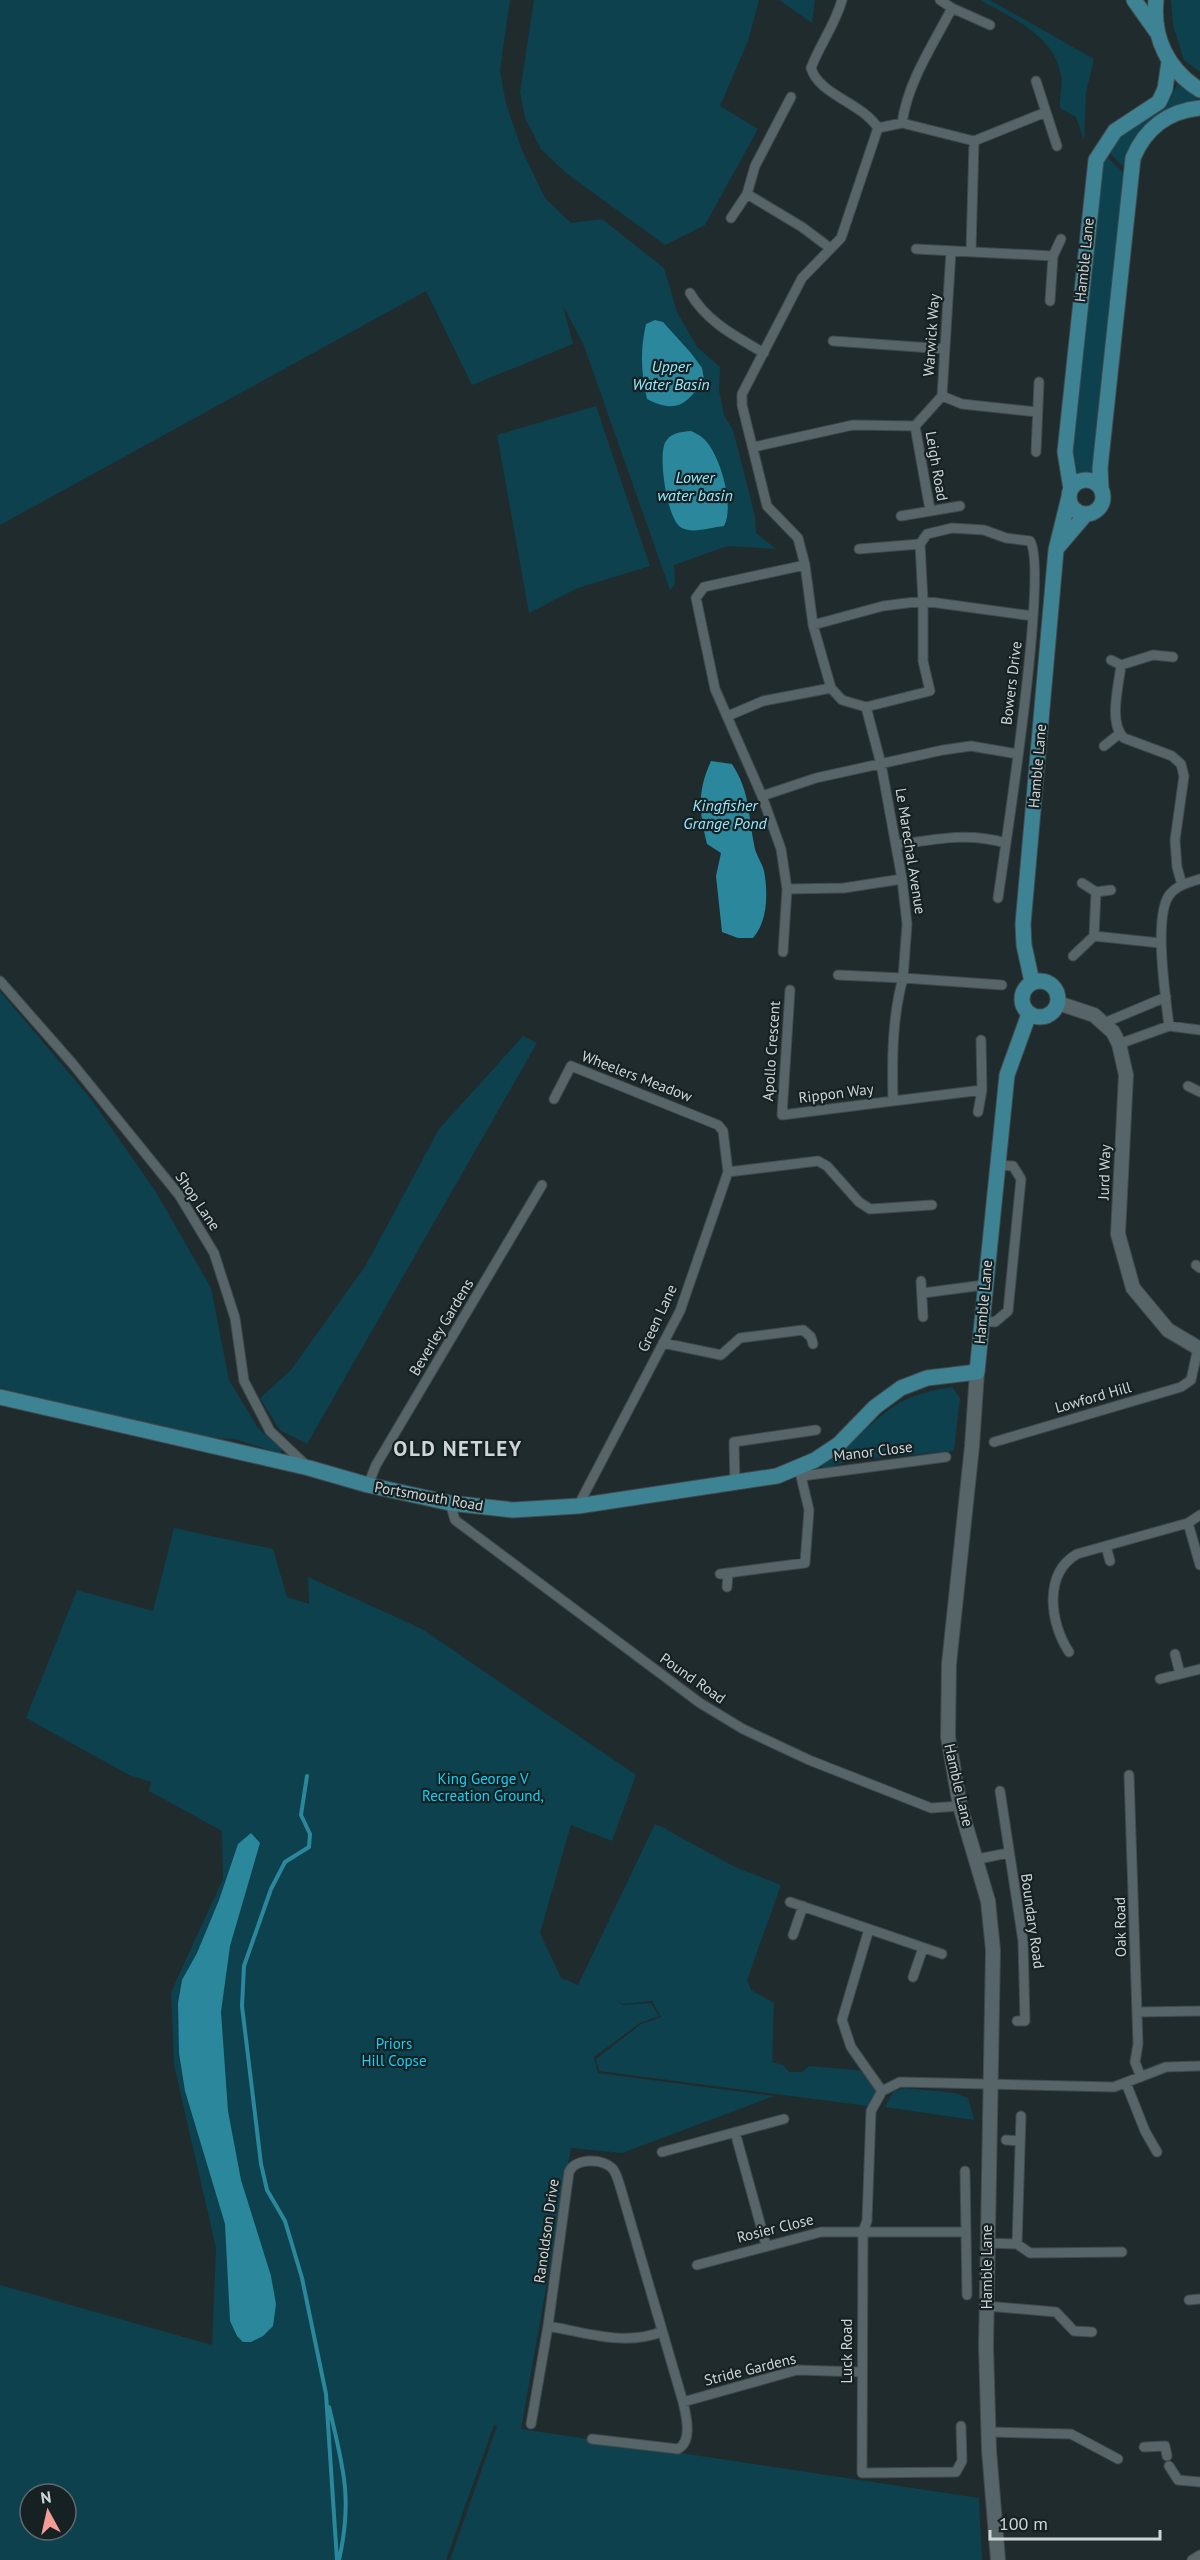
<svg xmlns="http://www.w3.org/2000/svg" width="1200" height="2560" viewBox="0 0 1200 2560" font-family="'PT Sans',sans-serif">
<style>
.green{fill:#0c414d;fill-rule:evenodd}
.water{fill:#2b879b}
.lines{fill:none;stroke-linecap:round;stroke-linejoin:round}
.stream{stroke:#2b879b;stroke-width:4}
.street-casing{stroke:#40494c;stroke-width:11}
.secondary-casing{stroke:#40494c;stroke-width:16}
.primary-casing{stroke:#40494c;stroke-width:17}
.street{stroke:#576468;stroke-width:9}
.secondary{stroke:#576468;stroke-width:14}
.primary{stroke:#3e8393;stroke-width:15}
.labels{text-anchor:middle;dominant-baseline:central;stroke-width:4.5;stroke-linejoin:round;paint-order:stroke}
.street-label{font-size:15px;fill:#ced5d7;stroke:#162124}
.park-label{font-size:15px;fill:#0dd4f8;stroke:#162124}
.water-label{font-size:16px;font-style:italic;fill:#97e9fe;stroke:#162124}
.district-label{font-size:21px;font-weight:bold;letter-spacing:1.5px;fill:#ced5d7;stroke:#162124}
</style>
<rect width="100%" height="100%" fill="#202b2e"/>
<path class="green" d="M0 0H510L500 70 506 103 522 150 545 198 571 223 602 219 664 268 677 312 697 347 720 367 719 390 724 415 733 430 755 516 756 533 776 549 728 546 674 565 675 584 670 590 584 346 563 305 573 344 472 385 426 291 0 525Z
M534 0H759L748 41 720 106 758 129 705 225 665 245 566 173 541 149 525 118 520 92Z
M779 0H815L812 23Z
M980 0H990L1094 59 1086 93 1084 140 1076 117 1060 108C1059 98 1063 85 1061 75 1054 35 1012 18 980 0Z
M1171 0H1200V72L1184 60 1173 25Z
M1177 84 1198 98 1195 101 1174 108 1127 170 1107 151C1129 124 1166 117 1177 84Z
M1105 155 1126 175 1096 476 1075 479 1071 459 1096 183Z
M596 406 650 566 578 588 529 613 497 435Z
M0 991 91 1099 156 1192 211 1288 229 1380 258 1428 282 1449 280 1454 235 1439 204 1437 0 1388Z
M523 1036 537 1043 307 1444 280 1430 260 1398 291 1370 366 1265 439 1129Z
M952 1387 960 1398 954 1451 853 1460 823 1469 822 1466C846 1448 867 1426 891 1408 908 1396 932 1390 952 1387Z
M174 1528 273 1549 287 1597 309 1604 308 1577 422 1629 636 1775 612 1841 571 1825 540 1933 561 1978 578 1985 655 1824 667 1829 665 1833 667 1830 735 1867 781 1885 747 1980 751 1990 774 2003 772 2062 783 2065 789 2072H802L809 2066 868 2071 879 2087 868 2106 599 2071 596 2059 641 2024 661 2017 652 2001 622 2004 615 1998 622 2005 651 2003 659 2016 640 2023 594 2057 598 2073 774 2096 622 2153 571 2148 521 2429 979 2498 982 2560H450L497 2426 494 2425 446 2560H0V2285L212 2345 216 2248 174 2065 171 1992 223 1879 222 1831 149 1791 151 1782 129 1775 26 1718 77 1590 153 1611ZM30 2494H66V2530H30Z
M905 2088 955 2093 968 2098 974 2120 885 2107 893 2092Z"/>
<path class="water" d="M655 320 663 322 691 353 702 368 704 379C687 405 676 414 647 399 641 373 640 350 646 324Z
M691 431C695 433 700 435 703 438 720 453 735 506 724 526 712 527 693 534 682 528 667 522 657 453 666 441 672 432 682 432 691 431Z
M711 761 732 764C750 792 748 813 754 844 755 854 762 862 764 871 768 892 768 921 753 938H738L722 932 716 876 721 853 707 844C699 811 697 792 711 761Z
M251 1833 260 1843 230 1946 221 2012 228 2111 241 2180 271 2276 276 2304 273 2326 263 2336 251 2342H243L237 2336 230 2321 225 2224 185 2091 179 2053 178 2003 182 1980 197 1953 219 1900 238 1844Z"/>
<g class="lines">
<path class="stream" d="M307 1776 301 1815 310 1834 309 1847 285 1862 271 1889 244 1966 242 2006 261 2164 267 2190 285 2221 302 2278 326 2394 337 2560
M329 2407C343 2467 353 2498 339 2560"/>
<defs>
<path id="street" d="M842 0C835 25 820 44 811 68 819 95 861 102 878 128L841 238 802 278 742 394V405L767 506 798 538 805 565 813 625 831 688 842 700 866 707 881 764 902 879 907 924 903 978 1002 985
M940 0 952 8 990 25
M1036 81 1057 146
M902 123C908 81 933 45 952 8
M878 128 902 123 974 141 971 251
M974 141 1046 112
M747 194 802 227 830 248
M731 218 747 194 755 166 791 97
M916 249 1053 256
M690 293C707 322 735 336 764 353
M1050 301 1053 256 1061 239
M833 341 945 349
M942 396 962 404 1037 412
M915 426 930 510
M754 447 853 425 915 426 942 396 951 251
M1036 452 1039 382
M901 516 960 506
M859 549 920 544
M813 625 883 606 923 601 1033 616
M1111 660 1121 665 1153 655 1173 657
M1121 665C1119 685 1108 723 1124 738L1172 756 1181 764 1184 776 1175 840 1177 867 1182 885
M866 707 930 691 923 661V601L920 544 927 534 952 528 984 530 1006 538 1030 541C1049 569 1005 848 998 898
M728 716 763 701 831 688
M1104 746 1119 734
M762 796 816 778 943 750 971 746 1018 754
M897 845C935 839 968 832 1006 843
M1082 883 1096 892 1111 890
M787 889 844 888 902 879
M1094 936 1160 943
M783 952 787 889 781 849 762 796 715 689 696 598 704 587 805 565
M1073 956 1094 936 1096 892
M838 975 903 978C892 1018 892 1060 893 1101L982 1090 981 1040
M0 981 72 1063 179 1195 214 1253 235 1318 244 1381 270 1431 307 1466
M790 990 782 1115 893 1101
M1104 1023 1166 997
M1169 1026C1166 999 1152 912 1171 893 1178 885 1190 882 1200 879
M1119 1044 1169 1026 1200 1030
M1188 1086 1200 1092
M554 1099 571 1066 718 1125 723 1131 728 1172 680 1311 578 1506
M978 1112 982 1090
M728 1172 818 1161 827 1166 859 1202 870 1209 932 1205
M1196 1265 1200 1268
M921 1281 923 1317
M923 1293 984 1285
M981 1321 995 1322 1008 1311 1021 1179 1013 1166 996 1165
M663 1343 721 1355 740 1338 803 1330 811 1337 813 1344
M994 1442 1181 1387 1191 1380 1198 1348
M802 1476 946 1457
M735 1484 734 1442 816 1430
M368 1485 376 1465 542 1185
M450 1503 455 1520 700 1703 743 1729 809 1760 893 1793 931 1808 960 1806
M1188 1523 1200 1565
M1106 1546 1110 1561
M720 1574 805 1563 809 1510 799 1468
M727 1587 728 1574
M1069 1652C1050 1623 1043 1574 1077 1554L1188 1523 1200 1515
M1175 1654 1180 1674
M1160 1679 1200 1669
M1129 1775 1138 2044 1135 2062 1141 2077
M1000 1791 1023 1941 1025 2021H1017
M978 1859 1008 1853
M790 1902 942 1954
M869 1929 842 2020 851 2047 882 2091 900 2082 1114 2087 1166 2067 1200 2066
M793 1935 803 1906
M913 1977 923 1948
M1137 2012 1200 2011
M1126 2083 1145 2131 1157 2152
M882 2091 871 2111 867 2221 863 2231 862 2473 956 2472 962 2461 961 2426
M1021 2116 1017 2244 1030 2253 1122 2252
M735 2132 766 2245
M1006 2140 1020 2141
M662 2152 784 2119
M965 2171 967 2295
M986 2243 1017 2244
M697 2265 821 2232H964
M1189 2300 1200 2299
M986 2306 1056 2312 1074 2331 1092 2332
M548 2326C586 2333 625 2346 661 2332
M683 2402 797 2370 861 2372
M531 2424 548 2326 569 2172C575 2158 601 2158 612 2168 616 2172 618 2180 620 2186L683 2402C686 2415 693 2441 678 2449L592 2439
M988 2432 1071 2434 1118 2459
M1144 2447 1165 2446 1167 2456
M1169 2466 1178 2480 1200 2482
M1192 2560 1200 2555"/>
<path id="secondary" d="M1058 1003 1094 1015 1113 1032 1119 1044 1126 1075 1118 1234 1133 1288 1168 1330 1200 1349
M977 1372 972 1446 949 1664 948 1737 960 1806 988 1901 993 1950 986 2347 989 2450 998 2560"/>
<path id="primary" d="M1134 0 1156 31
M1156 0C1152 38 1168 70 1200 90
M1069 497a17 17 0 1 1 34 0a17 17 0 1 1-34 0Z
M1101 488 1100 468 1133 158C1145 129 1168 111 1200 108
M1071 489 1065 452 1096 160 1115 131 1159 102 1165 89 1169 62
M1057 548 1086 514
M1022 999a18 18 0 1 1 36 0a18 18 0 1 1-36 0Z
M1032 982 1024 945 1023 924 1056 550 1069 497
M0 1397 309 1468 368 1485 450 1503 513 1510 578 1506 777 1476 815 1460 839 1444 875 1407 901 1388 927 1378 977 1372 1007 1075 1029 1014"/>
</defs>
<use href="#street" class="street-casing"/>
<use href="#secondary" class="secondary-casing"/>
<use href="#primary" class="primary-casing"/>
<use href="#street" class="street"/>
<use href="#secondary" class="secondary"/>
<use href="#primary" class="primary"/>
</g>
<g class="labels">
<g class="street-label">
<text transform="translate(1084 260) rotate(-84)">Hamble Lane</text>
<text transform="translate(931 335) rotate(-86)">Warwick Way</text>
<text transform="translate(937 466) rotate(80)">Leigh Road</text>
<text transform="translate(1011 683) rotate(-83)">Bowers Drive</text>
<text transform="translate(1037 766) rotate(-85)">Hamble Lane</text>
<text transform="translate(911 851) rotate(81)">Le Marechal Avenue</text>
<text transform="translate(771 1051) rotate(-86)">Apollo Crescent</text>
<text transform="translate(637 1076) rotate(21)">Wheelers Meadow</text>
<text transform="translate(836 1093) rotate(-7)">Rippon Way</text>
<text transform="translate(1104 1172) rotate(-88)">Jurd Way</text>
<text transform="translate(198 1201) rotate(56)">Shop Lane</text>
<text transform="translate(983 1302) rotate(-85)">Hamble Lane</text>
<text transform="translate(657 1318) rotate(-65)">Green Lane</text>
<text transform="translate(441 1327) rotate(-59)">Beverley Gardens</text>
<text transform="translate(1093 1397) rotate(-16)">Lowford Hill</text>
<text transform="translate(873 1451) rotate(-7)">Manor Close</text>
<text transform="translate(429 1496) rotate(10)">Portsmouth Road</text>
<text transform="translate(693 1678) rotate(35)">Pound Road</text>
<text transform="translate(959 1785) rotate(77)">Hamble Lane</text>
<text transform="translate(1033 1921) rotate(82)">Boundary Road</text>
<text transform="translate(1120 1927) rotate(-91)">Oak Road</text>
<text transform="translate(775 2228) rotate(-14)">Rosier Close</text>
<text transform="translate(546 2231) rotate(-82)">Ranoldson Drive</text>
<text transform="translate(986 2267) rotate(-90)">Hamble Lane</text>
<text transform="translate(846 2351) rotate(-90)">Luck Road</text>
<text transform="translate(750 2369) rotate(-14)">Stride Gardens</text>
</g>
<g class="park-label">
<text x="483" y="1778">King George V<tspan x="483" dy="17">Recreation Ground,</tspan></text>
<text x="394" y="2043">Priors<tspan x="394" dy="17">Hill Copse</tspan></text>
</g>
<g class="water-label">
<text x="671" y="366">Upper<tspan x="671" dy="18">Water Basin</tspan></text>
<text x="695" y="477">Lower<tspan x="695" dy="18">water basin</tspan></text>
<text x="725" y="805">Kingfisher<tspan x="725" dy="18">Grange Pond</tspan></text>
</g>
<g class="district-label">
<text x="458" y="1448">OLD NETLEY</text>
</g>
</g>
<g transform="translate(48 2512) rotate(352)"><circle r="28" fill="#162124" stroke="#60696c" stroke-width="1.5"/>
<path d="M0-4.5L10 22L0 15L-10 22Z" fill="#f59c96"/>
<text y="-9" font-size="16" font-weight="bold" text-anchor="middle" fill="#ced5d7">N</text>
</g>
<path d="M990 2530v9h170v-9" fill="none" stroke="#ced5d7" stroke-width="3"/>
<text x="999" y="2530" font-size="18" fill="#ced5d7" stroke="#162124" stroke-width="4.5" paint-order="stroke">100 m</text>
</svg>
